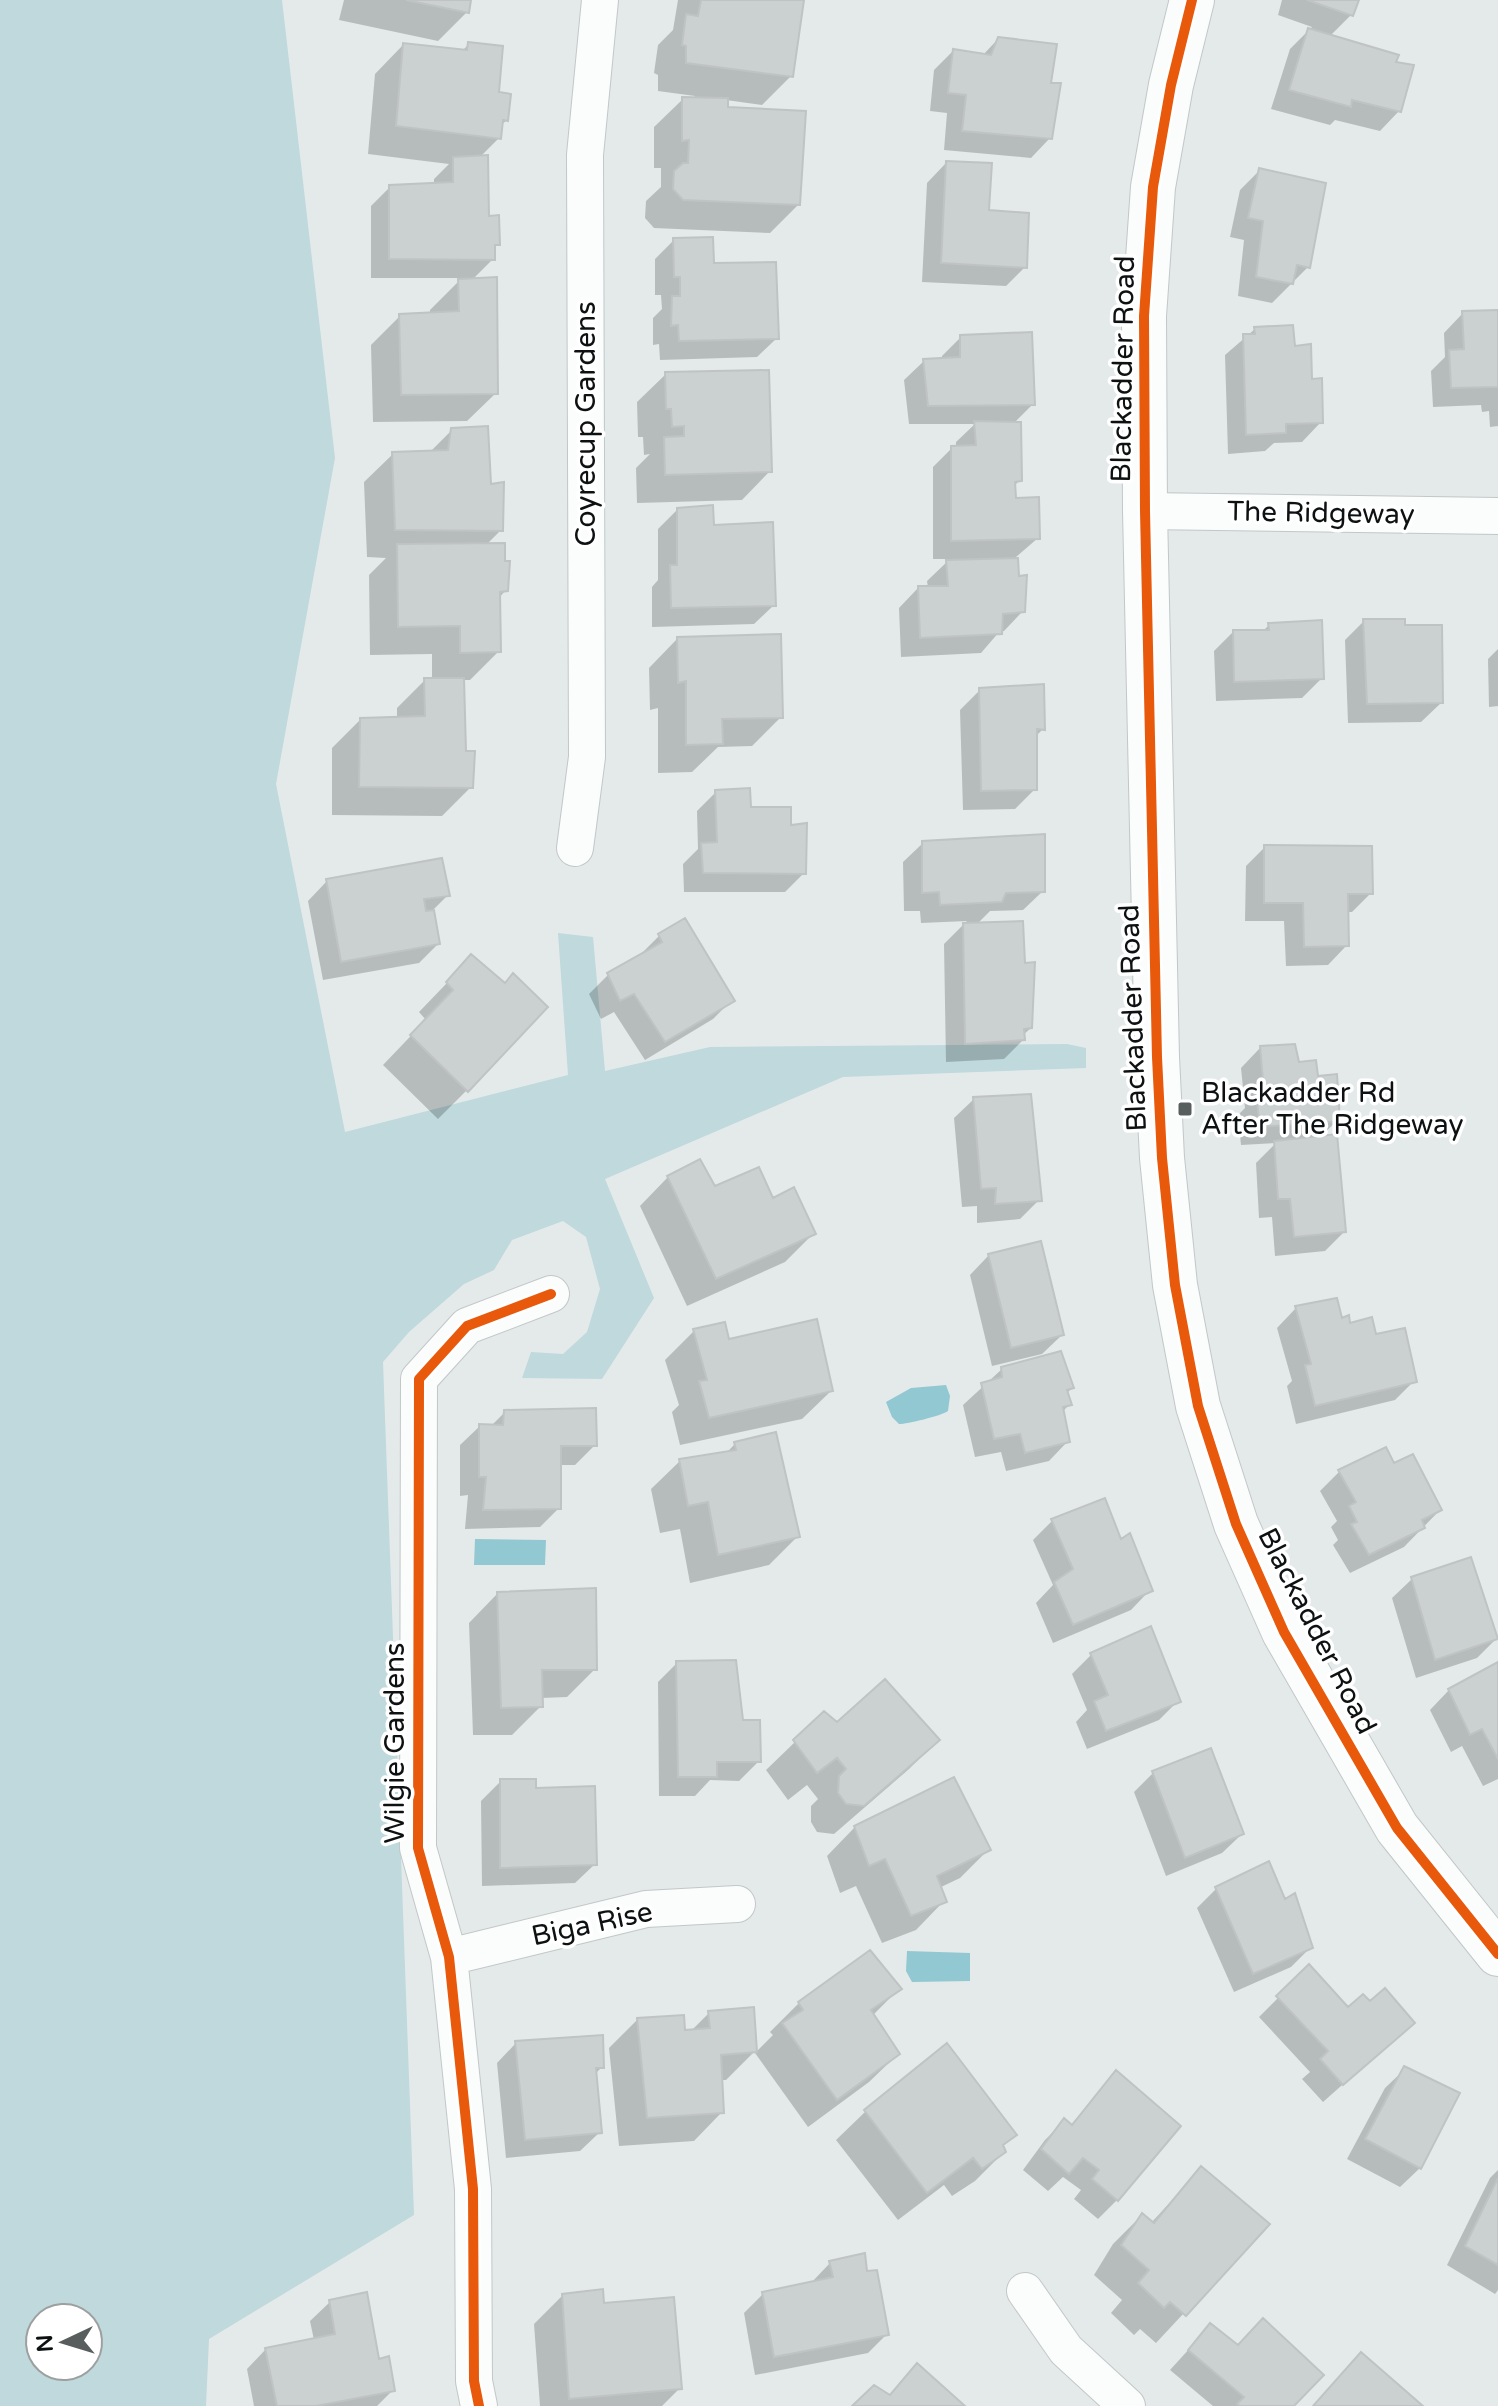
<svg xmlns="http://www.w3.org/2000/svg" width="1498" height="2406" viewBox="0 0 1498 2406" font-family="'Varela Round',sans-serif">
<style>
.green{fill:#bfd9dd;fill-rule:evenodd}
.water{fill:#91c8d2}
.shadow{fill:#0003}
.building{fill:#cbd0d1;stroke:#bfc3c4;stroke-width:2}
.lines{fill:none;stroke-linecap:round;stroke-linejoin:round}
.minor-casing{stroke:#c2c7c7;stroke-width:38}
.tertiary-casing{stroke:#c2c7c7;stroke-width:46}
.minor{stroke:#fbfcfc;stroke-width:36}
.tertiary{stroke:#fbfcfc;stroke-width:44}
.cycleway-casing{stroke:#fff;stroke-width:15}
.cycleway{stroke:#e8590c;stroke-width:10}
.poi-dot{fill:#585d5e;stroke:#fff;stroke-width:3}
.labels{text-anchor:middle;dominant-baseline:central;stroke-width:7;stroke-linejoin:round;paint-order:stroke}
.street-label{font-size:28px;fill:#0d1112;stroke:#fff}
.poi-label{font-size:28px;fill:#0d1112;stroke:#fff;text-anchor:start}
</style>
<rect width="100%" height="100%" fill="#e4eaea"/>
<path class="green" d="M0 0H282L335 458 276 784 345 1132 568 1075 558 933 593 937 605 1071 710 1047 1067 1044 1086 1048V1068L843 1077 605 1179 654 1298 602 1379 522 1378 531 1352 563 1354 587 1332 600 1289 586 1237 563 1221 512 1240 494 1270 464 1284 409 1332 383 1362 414 2215 209 2339 206 2406H0ZM40 2318H88V2366H40Z"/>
<path class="water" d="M946 1385 950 1396 948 1411C941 1416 907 1424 899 1424L892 1417 886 1402 911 1388Z
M475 1539 546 1540 545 1565H474Z
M907 1951 970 1953V1981L912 1982 906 1971Z"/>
<path class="shadow" d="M344 0H471L467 12 438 41 339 20Z
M678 0H802L791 76 762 105 726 100V109L798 205 770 233 654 228 645 218 646 201 661 187V168H654V127L683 99H694L695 96 658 91V75L654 73 658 45 673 30Z
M1282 0H1357L1351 15 1330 36 1394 64 1399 111 1380 131 1335 120 1330 125 1271 109 1290 49 1312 27 1278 15Z
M998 39 1049 85 1050 138 1031 158 944 150 947 113 930 111 934 70 953 51 982 56Z
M403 45 462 51 468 45 497 94 507 120 500 126 499 138 479 158 487 218 498 244 493 249V259L472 280 496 393 467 421 373 422 371 345 400 316 430 315V310L462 278H371V206L390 187 434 185V179L449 164 368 154 375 74Z
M946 163 987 212 1025 267 1006 286 922 282 927 183Z
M1260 170 1308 267 1272 303 1238 296 1244 240 1230 237 1240 190Z
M674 240 712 265 777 338 757 357 660 360 659 344 653 345V318L662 309 661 295H655V259Z
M1498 312V426L1490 427 1489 411 1482 412 1481 405 1433 407 1431 371 1445 357 1444 333 1463 313Z
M1255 329 1293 348 1310 381 1321 422 1302 442 1274 443 1265 451 1228 454 1225 355Z
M961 337 1033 404 1013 424 1020 480 1013 487 1014 500 1038 538 1016 557 1017 578 1023 611 1004 631H1000L981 653 901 657 899 608 918 588H928L927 581 950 559H933V467L952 448H956V442L975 424H909L904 380 924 361 942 360V356Z
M666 374 770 471 742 500 637 503 636 468 650 454 644 455 643 437H638L637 402Z
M452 430 489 486 501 530 486 545 506 590 498 599 499 651 470 680H462L464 753 471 787 442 816 332 815V748L360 720 397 719V708L425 680H432V654L370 655 369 575 386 558 367 557 364 482 393 454 429 453Z
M677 510 712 527 774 605 754 624 652 627V587L658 580V529Z
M1364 621 1441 703 1421 722 1348 723 1345 640Z
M1269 625 1322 678 1302 698 1216 701 1214 651 1233 632H1262Z
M677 639 781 717 752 746 718 747 692 772 658 773V708L650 710 649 668Z
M1498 649V706L1489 707 1488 659Z
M980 690 1043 729 1035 737V789L1015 809 963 810 960 710Z
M716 792 789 827 804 873 785 892H684L683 864 698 849 697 811Z
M923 843 1043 891 1023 910 990 911 977 924 1031 1028 1023 1035V1040L1004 1059 946 1062 944 944 967 921 921 923 920 911H904L903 862Z
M1265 847 1371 893 1352 912H1346L1347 945 1328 965 1286 966 1284 921H1245L1246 866Z
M327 881 448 895 432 911 438 944 419 963 323 980 308 901Z
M684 920 732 1000 713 1019 645 1060 614 1012 601 1019 589 994 608 975 640 955 659 936Z
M472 957 467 1090 438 1119 383 1065 426 1020 419 1012Z
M1260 1048 1316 1078 1338 1120 1319 1138 1344 1232 1325 1251 1275 1256 1272 1217 1259 1218 1256 1163 1276 1143 1241 1145 1238 1115 1245 1108 1241 1068Z
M974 1099 1039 1200 1020 1219 977 1223V1206L962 1207 954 1118Z
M668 1177 714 1188 813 1234 785 1262 687 1306 640 1206Z
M989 1255 1062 1335 1042 1354 992 1366 970 1275Z
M1296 1308 1340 1320 1374 1336 1414 1381 1395 1400 1296 1424 1287 1386 1292 1381 1277 1328Z
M694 1331 728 1341 831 1391 802 1419 680 1445 672 1412 679 1405 665 1360Z
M1002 1369 1072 1388 1066 1394 1069 1405 1062 1412 1068 1441 1049 1461 1006 1471 1001 1452 975 1457 963 1405Z
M505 1412 595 1445 575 1465H559V1508L540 1527 465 1529 468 1495 460 1496V1445L480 1426H491Z
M735 1444 798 1536 769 1565 690 1583 680 1529 660 1533 651 1489 680 1461 725 1454Z
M1393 1465 1440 1510 1404 1547 1350 1573 1333 1545 1338 1540 1331 1527 1337 1521 1320 1491 1339 1472Z
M1052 1521 1120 1542 1150 1590 1131 1610 1053 1643 1036 1603 1053 1585 1033 1540Z
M1412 1579 1496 1639 1477 1658 1416 1678 1392 1598Z
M497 1594 595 1669 567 1697 541 1698V1706L512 1735H473L469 1623Z
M1091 1655 1178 1701 1159 1720 1087 1749 1076 1722 1087 1710 1072 1674Z
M677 1663 742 1722 758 1762 739 1781 710 1780 695 1796H659L658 1682Z
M1498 1664V1779L1483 1786 1462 1746 1451 1752 1430 1710 1449 1690Z
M837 1724 938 1740 909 1769 834 1834 817 1832 811 1822V1806L818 1799 807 1785 788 1800 766 1770 795 1742Z
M1153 1773 1242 1834 1222 1853 1166 1876 1134 1792Z
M501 1781 535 1790 595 1864 575 1883 482 1886 481 1801Z
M855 1827 988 1850 960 1878 939 1888 944 1901 916 1930 882 1943 856 1886 840 1893 827 1856Z
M1216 1889 1284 1901 1311 1947 1291 1967 1234 1992 1197 1908Z
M870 1953 899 1989 872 2016 898 2054 869 2082 808 2127 755 2053 773 2035 770 2032 799 2003Z
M1309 1967 1348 2010 1370 2004 1412 2023 1323 2102 1302 2079 1310 2072 1259 2017Z
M709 2013 754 2052 726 2080H720L722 2112 694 2141 619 2146 609 2048 637 2020 683 2032H690Z
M516 2043 602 2067 594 2075 600 2132 580 2151 506 2158 497 2063Z
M947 2046 1014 2135 1002 2147 1004 2152 975 2181 952 2196 944 2185 898 2220 836 2140 865 2112Z
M1405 2069 1420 2168 1400 2187 1347 2159 1385 2088Z
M1116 2073 1117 2200 1098 2219 1074 2199 1081 2190 1063 2177 1048 2191 1023 2170 1045 2140 1064 2121 1070 2126Z
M1201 2169 1267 2224 1156 2343 1140 2329 1134 2335 1111 2313 1122 2300 1094 2275 1113 2244 1142 2215 1151 2223Z
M1498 2170V2290L1495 2294 1447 2265 1490 2178Z
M830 2263 865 2273 887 2334 868 2353 755 2375 744 2313 763 2294 811 2283Z
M563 2295 602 2306 680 2388 662 2406H540L534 2324Z
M330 2302 378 2361 393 2390 377 2406H254L247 2369 266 2349 314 2340 310 2321Z
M1210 2326 1237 2347 1291 2406H1213L1170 2370Z"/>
<path class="building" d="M406 0H471L469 13Z
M701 0H804L793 77 686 63V46L682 45 686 14 698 16Z
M1307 0H1359L1353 16Z
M1308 28 1399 55 1396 62 1414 65 1401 112 1352 100 1351 107 1289 90Z
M998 37 1057 44 1051 83H1061L1052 139 962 131 966 95 948 93 953 49 991 55Z
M468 42 503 46 499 92 511 94 508 121 503 120 501 139 396 126 403 43 467 50Z
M682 97 728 98V107L806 111 800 205 683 200 673 189 674 171 683 163H688L689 140 682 141Z
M488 155 489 216 499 215 500 245H495V260L389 259V185L453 182V157Z
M946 161 992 163 989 210 1029 213 1027 268 941 263Z
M1259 168 1326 183 1310 268 1297 265 1293 284 1256 277 1263 221 1248 218Z
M713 237 714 263 776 262 779 339 679 341 678 325 671 326 672 296H680V277H674L673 238Z
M497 277 498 394 401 395 399 314 459 311 458 279Z
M1498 310V387L1451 388 1449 350 1464 349 1462 311Z
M1293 325 1295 346 1311 344 1312 379 1322 378 1323 423 1286 424V433L1246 435 1243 334H1255L1254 327Z
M1032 332 1035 405 928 406 923 359 960 357V335Z
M769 370 772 472 665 475 664 437 684 436V426L672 427 671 409H666L665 372Z
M974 421 1021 422 1022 481 1015 482 1016 498 1039 497 1040 539 951 541V446L976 445Z
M488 426 491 484 504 482 503 531 395 530 392 452 448 450 451 428Z
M713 505 714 525 773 522 776 606 671 608 670 565H677V508Z
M505 543V561H510L508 591 500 592 501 652 460 653V626L398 627 397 544Z
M1018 558 1019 576 1027 575 1025 612 1003 614 1002 634 920 638 918 586H948L946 560Z
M1363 619H1405V625H1442L1443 703 1367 704Z
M1322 620 1324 679 1234 682 1233 630H1269L1268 623Z
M781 634 783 718 722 719 723 744 686 745V681L678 683 677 637Z
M424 678H464L466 751H475L473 788 359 787 360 718 425 716Z
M1044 684 1045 730 1037 729V790L981 791 979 688Z
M750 788 751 807H791V825L807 823 806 874 703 873 701 843 717 842 715 790Z
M1045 834V892L1006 893 1002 902 940 905 939 892 922 893V841Z
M1264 845 1372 846 1373 894H1348L1349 946 1304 947 1303 903H1264Z
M442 858 450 896 424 899 426 911 434 910 440 944 341 962 326 879Z
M685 918 735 1001 665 1042 634 994 620 1001 607 973 662 942 658 934Z
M1023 921 1025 963 1035 962 1032 1028 1024 1029 1025 1040 965 1044 963 923Z
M471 954 505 983 513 973 548 1007 468 1092 410 1035 453 990 446 982Z
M1295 1044 1299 1062 1316 1060 1318 1076 1337 1074 1340 1121 1260 1127 1256 1094 1264 1093 1260 1046Z
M1031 1094 1042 1201 995 1204 996 1188 981 1189 973 1097Z
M1337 1134 1346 1232 1294 1237 1290 1199H1278L1274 1141Z
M700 1159 715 1186 759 1167 773 1198 794 1187 816 1234 716 1279 667 1176Z
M1041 1241 1064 1335 1011 1348 988 1254Z
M1337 1298 1342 1318 1349 1315 1350 1323 1372 1317 1376 1334 1405 1328 1417 1382 1315 1406 1305 1365 1311 1364 1295 1306Z
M817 1319 833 1391 709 1418 699 1381 707 1380 693 1329 725 1322 729 1339Z
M1061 1351 1074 1388 1067 1390 1072 1405 1063 1407 1070 1442 1025 1453 1020 1434 994 1439 981 1383 1002 1377 1001 1367Z
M596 1408 597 1446H561V1509L483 1510 486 1477H479V1424L503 1425 504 1410Z
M776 1432 800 1537 718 1555 708 1502 688 1506 679 1459 736 1450 734 1442Z
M1386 1447 1394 1463 1413 1454 1442 1510 1422 1520 1425 1528 1369 1555 1351 1524 1357 1522 1349 1506 1356 1502 1338 1470Z
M1105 1498 1121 1539 1130 1533 1153 1591 1073 1625 1054 1582 1073 1569 1051 1519Z
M1471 1557 1498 1639 1435 1660 1411 1577Z
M596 1588 597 1670H542L543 1707 501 1708 497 1592Z
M1151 1626 1181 1702 1106 1731 1094 1701 1108 1695 1090 1653Z
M736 1660 743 1720H760L761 1762H717V1777H678L676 1661Z
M1498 1662V1759L1482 1729 1470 1735 1448 1689Z
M885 1679 940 1740 864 1806 846 1804 838 1793 839 1776 846 1769 837 1758 817 1773 793 1740 824 1711 837 1722Z
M1211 1748 1244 1834 1185 1858 1152 1771Z
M954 1777 991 1850 937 1876 947 1902 911 1916 885 1859 869 1866 854 1826Z
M500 1779H536V1788L595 1786 597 1865 500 1868Z
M1269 1861 1285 1899 1295 1893 1313 1948 1253 1974 1215 1887Z
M870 1950 902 1989 871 2010 900 2054 837 2100 782 2023 803 2010 798 2002Z
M1309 1964 1348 2007 1363 1994 1370 2001 1385 1988 1415 2023 1343 2085 1320 2059 1328 2051 1276 1996Z
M754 2007 757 2052 721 2055 724 2113 647 2118 637 2018 684 2015 685 2030 710 2028 708 2011Z
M603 2035 604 2068H596L602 2133 525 2140 515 2041Z
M947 2043 1017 2135 1003 2145 1006 2152 982 2169 973 2158 927 2193 864 2110Z
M1404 2066 1460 2093 1421 2169 1365 2139Z
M1116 2070 1181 2126 1118 2201 1092 2179 1099 2170 1083 2158 1069 2174 1041 2149 1064 2118 1072 2125Z
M1201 2166 1270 2224 1186 2316 1170 2302 1164 2308 1138 2283 1149 2270 1121 2245 1142 2213 1154 2223Z
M1498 2178V2265L1465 2246Z
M865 2253 867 2271 877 2270 889 2335 774 2357 762 2292 833 2277 829 2261Z
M603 2289 604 2303 674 2297 682 2389 569 2399 562 2294Z
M367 2292 379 2359 389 2356 395 2391 316 2406H277L265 2348 335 2334 329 2300Z
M1263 2318 1324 2375 1294 2406H1240L1237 2404 1244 2397 1188 2350 1210 2323 1238 2345Z
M1361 2352 1423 2406H1313Z
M917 2363 965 2406H852L874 2385 890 2395Z"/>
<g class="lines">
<defs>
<path id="minor" d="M1145 511 1498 516
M575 848 587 757 585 155 600 0
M449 1957 646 1909 737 1904
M1025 2291 1066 2350 1127 2406
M479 2406 474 2381 473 2189 449 1957 418 1848 419 1379 467 1326 551 1294"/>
<path id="tertiary" d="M1192 0 1171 85 1153 187 1144 316 1145 511 1157 1057 1162 1158 1175 1285 1198 1406 1236 1524 1284 1632 1397 1828 1498 1954"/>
</defs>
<use href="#minor" class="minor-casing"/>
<use href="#tertiary" class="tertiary-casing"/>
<use href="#minor" class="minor"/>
<use href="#tertiary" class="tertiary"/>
<defs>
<path id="cycleway" d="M1192 0 1171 85 1153 187 1144 316 1145 511 1157 1057 1162 1158 1175 1285 1198 1406 1236 1524 1284 1632 1397 1828 1498 1954
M479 2406 474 2381 473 2189 449 1957 418 1848 419 1379 467 1326 551 1294"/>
</defs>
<use href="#cycleway" class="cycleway-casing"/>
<use href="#cycleway" class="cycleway"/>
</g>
<rect class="poi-dot" x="1177" y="1101" width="16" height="16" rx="4"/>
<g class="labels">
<g class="street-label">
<text transform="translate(1123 369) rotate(-89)">Blackadder Road</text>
<text transform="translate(586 424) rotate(-90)">Coyrecup Gardens</text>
<text transform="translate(1321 513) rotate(1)">The Ridgeway</text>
<text transform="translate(1133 1018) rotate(-92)">Blackadder Road</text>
<text transform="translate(1317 1631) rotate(63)">Blackadder Road</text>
<text transform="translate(395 1743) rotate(-90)">Wilgie Gardens</text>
<text transform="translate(592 1924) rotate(-12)">Biga Rise</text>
</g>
<g class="poi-label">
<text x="1201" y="1093">Blackadder Rd<tspan x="1201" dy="32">After The Ridgeway</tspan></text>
</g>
</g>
<g transform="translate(64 2342) rotate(266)"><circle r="38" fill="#ffffff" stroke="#9ea0a0" stroke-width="2"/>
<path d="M0-6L14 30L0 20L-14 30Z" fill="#585d5e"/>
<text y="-12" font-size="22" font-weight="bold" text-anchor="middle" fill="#0d1112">N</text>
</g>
</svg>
